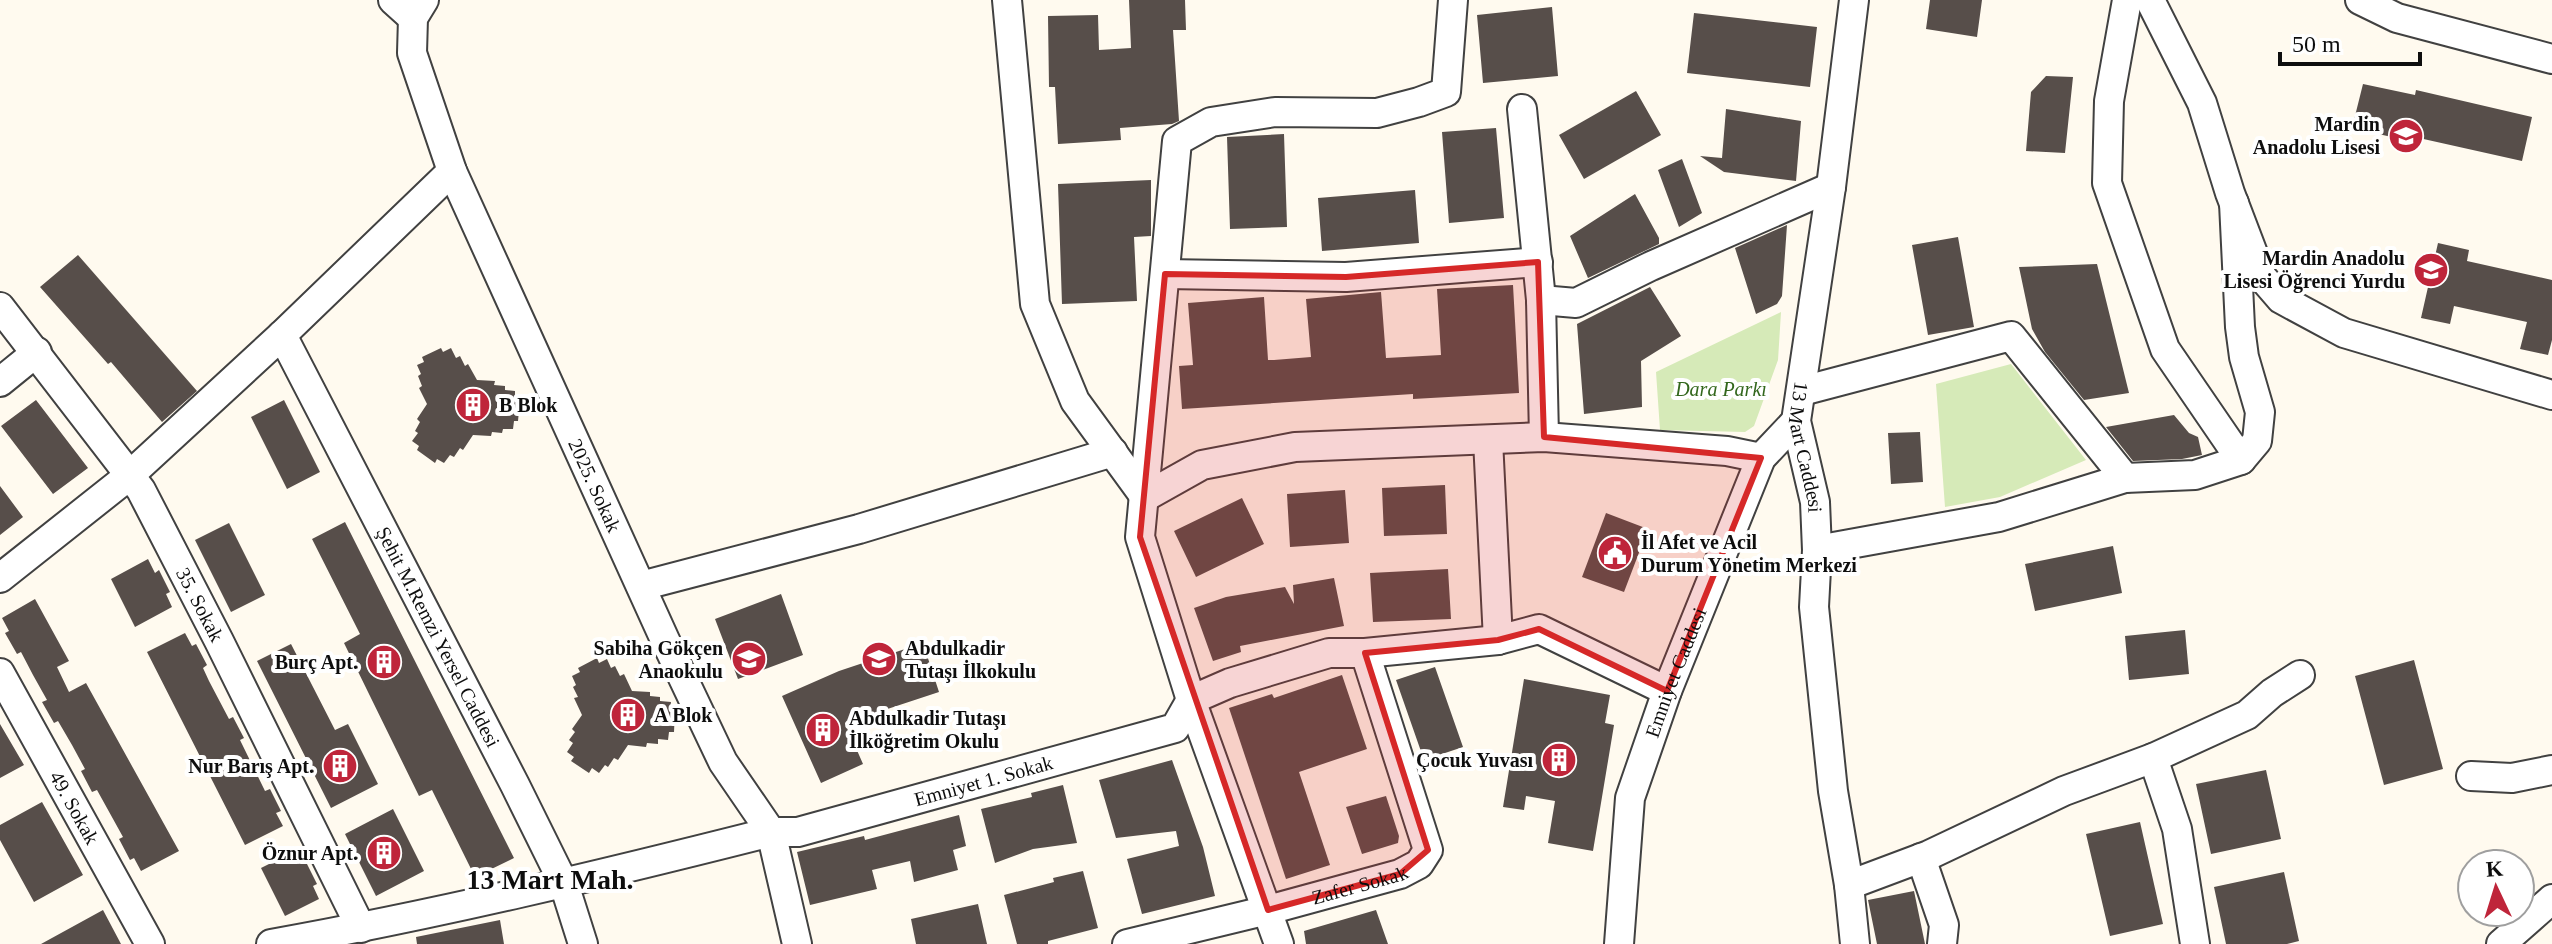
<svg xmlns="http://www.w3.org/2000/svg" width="2552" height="944" viewBox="0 0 2552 944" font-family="'Times New Roman',serif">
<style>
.green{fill:#d6eab8}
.building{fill:#574e4a}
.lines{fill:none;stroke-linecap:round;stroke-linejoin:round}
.minor-casing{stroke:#414141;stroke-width:32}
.minor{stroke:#fff;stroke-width:28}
.marked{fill:#d62828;fill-opacity:0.2;stroke:#d62828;stroke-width:6;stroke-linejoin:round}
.labels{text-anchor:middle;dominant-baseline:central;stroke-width:8;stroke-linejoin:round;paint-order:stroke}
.poi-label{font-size:20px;font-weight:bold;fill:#0e0e0e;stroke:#fff;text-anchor:end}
.park-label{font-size:20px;font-style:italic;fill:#33671d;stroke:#fff}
.street-label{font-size:20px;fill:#0e0e0e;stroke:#fff}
.district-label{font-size:28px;font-weight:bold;fill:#0e0e0e;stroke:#fff}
</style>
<rect width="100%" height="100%" fill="#fffaef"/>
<path class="green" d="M1781 312 1778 360 1754 426 1745 432 1660 430 1656 372Z
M2011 364 2086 460 2000 497 1945 507 1936 384Z"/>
<path class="building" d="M1129 0H1185L1186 30H1173L1179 121 1172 124 1120 128 1121 140 1058 144 1055 87H1049L1048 16 1098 15 1099 50 1131 48Z
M1930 0H1982L1977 37 1926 29Z
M1552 7 1558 76 1483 83 1477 15Z
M1694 13 1817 27 1810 87 1687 73Z
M2046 76 2073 77 2065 153 2026 151 2031 92Z
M2363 84 2415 95 2416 90 2532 117 2522 161 2419 138 2418 143 2352 128Z
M1636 91 1661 135 1584 179 1559 135Z
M1726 109 1801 121 1796 181 1724 172 1700 156 1722 158Z
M1496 128 1504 218 1449 223 1442 132Z
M1284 134 1287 227 1230 229 1227 137Z
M1682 159 1702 213 1679 227 1658 170Z
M1151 180V236L1134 237 1137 301 1062 304 1058 184Z
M1415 190 1419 243 1322 251 1318 198Z
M1635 194 1659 238V244L1588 278 1570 236Z
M1787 225 1782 296 1777 304 1756 314 1735 248Z
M1958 237 1974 327 1928 335 1912 245Z
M2438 243 2469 250 2467 261 2552 280V340L2548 355 2520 349 2527 322 2454 306 2450 324 2421 318Z
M78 255 197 391 162 422 111 362 108 364 40 287Z
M2097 264 2129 393 2084 400 2045 352 2032 329 2019 267Z
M1513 285 1519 393 1413 399V394L1182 409 1179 366 1193 365 1188 303 1264 297 1268 360H1274L1311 357 1306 299 1381 292 1386 358 1441 355 1437 289Z
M1650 287 1681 336 1641 361 1642 407 1584 414 1577 324Z
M441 348 443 352 451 348 456 358 460 356 465 366 468 364 477 380 495 381 494 385 505 386V390L515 391V399L520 400 518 421H514L513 429H503L502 433 492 432 491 436 473 435 463 450 460 448 454 457 450 455 444 463 437 459 435 463 417 450 419 446 412 441 418 433 415 431 420 422 417 419 427 404 419 388 422 386 418 376 421 374 417 365 424 362 422 357Z
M36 400 88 468 53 494 1 426Z
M284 400 320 472 287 489 251 417Z
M2174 415 2189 433 2198 437 2202 455 2182 459 2133 461 2106 427Z
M1920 432 1923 482 1891 484 1888 433Z
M1445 485 1447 534 1384 536 1382 488Z
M0 486 23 517 0 535Z
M1345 490 1349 543 1290 547 1287 494Z
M1242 498 1264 544 1196 577 1174 531Z
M1606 513 1648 529 1624 592 1582 577Z
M345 522 514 858 475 877 432 790 419 796 344 643 360 634 312 539Z
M229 523 265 595 231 612 195 540Z
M2113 546 2122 593 2035 611 2025 564Z
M148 559 155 573 159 570 170 592 166 594 172 607 135 627 111 579Z
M1448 569 1451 619 1373 622 1370 573Z
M1334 578 1344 626 1240 646 1241 652 1213 661 1194 608 1226 597 1285 587 1294 604 1293 585Z
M781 594 803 655 738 679 715 619Z
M35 599 69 661 57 667 69 692 86 683 179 851 141 871 134 858 130 860 119 839 123 837 97 790 92 792 81 771 85 769 72 745 58 721 54 723 42 702 47 700 33 675 21 652 17 654 5 633 9 631 2 618Z
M2185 630 2189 674 2129 680 2125 636Z
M185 633 192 646 196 644 207 665 203 668 209 681 229 719 233 717 244 738 240 740 265 791 270 789 281 811 276 813 283 826 245 845 147 652Z
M923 643 939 692 845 723 863 764 821 783 782 696 839 671Z
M291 644 335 730 348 724 378 784 331 808 257 661Z
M597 658 599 663 607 659 611 668 615 666 620 676 624 674 632 691 650 692V696L660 697V701L671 702 670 710H675L674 732H669L668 740 658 739V744L647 743 646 747 628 745 618 760 614 758 608 767 605 765 599 773 592 768 589 773 571 761 574 757 567 752 573 743 569 740 575 732 572 729 582 715 574 698 578 697 573 687 576 685 572 676 580 672 578 668Z
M2414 660 2443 769 2384 785 2355 676Z
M1435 667 1463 747 1424 760 1396 680Z
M1342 675 1367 749 1299 772 1330 865 1286 879 1229 708 1272 694 1274 698Z
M1524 679 1610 695 1605 723 1614 725 1593 851 1548 843 1555 801 1526 796 1524 810 1503 807Z
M0 724 24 765 0 778Z
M1172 760 1203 847 1215 896 1142 914 1127 859 1179 846 1176 831 1116 838 1099 780Z
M2266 770 2281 839 2211 854 2196 784Z
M1063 785 1077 843 1033 849 995 863 981 809 1032 797 1031 793Z
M1386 796 1399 836 1398 843 1362 854 1346 807Z
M42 802 83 875 34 902 0 840V825Z
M393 809 424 871 376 896 345 834Z
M959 815 966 846 953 850 958 870 914 882 910 861 872 870 877 889 810 905 797 852 864 836 865 840Z
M2140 822 2163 924 2110 936 2086 834Z
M295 851 302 864 306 862 317 884 313 886 319 899 285 916 261 868Z
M1083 871 1098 928 1048 941V944H1017L1004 895 1054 882 1053 878Z
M2284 872 2299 941 2287 944H2226L2214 887Z
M1914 891 1925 944H1877L1868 900Z
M978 904 987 944H916L911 919Z
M103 910 121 944H41Z
M1376 910 1388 944H1306L1304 931Z
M500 920 504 944H417L416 937Z"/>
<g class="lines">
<defs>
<g id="minor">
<path d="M393 0 413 18"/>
<path id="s1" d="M424 0 413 18 412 53 452 171 665 640 723 762 771 832 797 944"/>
<path d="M1007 0 1035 304 1075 401 1145 497"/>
<path id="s2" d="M1854 0 1831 187 1796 421 1815 502 1817 550 1814 607 1833 791 1849 885 1855 944"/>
<path d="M2127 0 2109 101 2107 183 2165 349 2241 460"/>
<path d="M2150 0 2202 103 2230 193 2262 277 2281 299 2344 333 2552 395"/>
<path d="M2360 0 2397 18 2552 59"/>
<path d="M1522 109 1541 300 1544 437"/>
<path d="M1165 274 1346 277 1538 262"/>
<path d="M1541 300 1576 303 1651 266 1831 187"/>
<path id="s3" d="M0 307 141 490 219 641 361 928"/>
<path id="s4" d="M282 335 515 785 564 884 583 944"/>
<path d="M0 382 37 352"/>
<path d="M1802 391 2011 336 2125 478"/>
<path d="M1488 440 1498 640"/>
<path d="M1145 497 1202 465 1295 447 1544 437 1727 451 1761 458"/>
<path d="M1817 550 1999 517 2125 478 2195 475 2241 460 2257 441 2260 412 2244 357 2240 327 2234 203"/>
<path d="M0 578 130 475 282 335 452 171"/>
<path d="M641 586 859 529 1113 452"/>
<path id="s5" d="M0 673 150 944"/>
<path d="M2153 758 2177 829 2195 944"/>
<path d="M2471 776 2512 778 2552 770"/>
<path d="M1921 858 1944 925 1942 944"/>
<path d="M1849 885 1929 855 2064 791 2153 758 2247 715 2272 693 2300 675"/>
<path id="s6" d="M271 944C439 914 605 874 771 832H798L1175 728 1191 700 1230 683 1329 653H1365L1498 640 1539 629 1667 691"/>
<path id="s7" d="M1127 944 1268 910 1400 874 1419 864 1428 850 1365 653"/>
<path d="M1279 944 1191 700 1140 537 1177 141 1211 122 1275 112 1377 113 1419 102 1446 92 1453 0"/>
<path id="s8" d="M1619 944 1630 798 1667 691 1761 458 1796 421"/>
<path d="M2501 944 2552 899"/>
</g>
</defs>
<use href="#minor" class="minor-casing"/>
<use href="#minor" class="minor"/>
</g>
<path class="marked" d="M1538 262 1544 437 1761 458 1667 691 1539 629 1498 640 1365 653 1428 850 1400 874 1268 910 1140 537 1165 274 1346 277Z"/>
<defs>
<symbol id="school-disc" viewBox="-11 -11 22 22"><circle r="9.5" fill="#bf253a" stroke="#fff"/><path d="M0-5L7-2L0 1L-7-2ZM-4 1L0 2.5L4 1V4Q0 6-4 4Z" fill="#fff"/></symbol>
<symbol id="building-disc" viewBox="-11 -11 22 22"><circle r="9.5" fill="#bf253a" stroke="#fff"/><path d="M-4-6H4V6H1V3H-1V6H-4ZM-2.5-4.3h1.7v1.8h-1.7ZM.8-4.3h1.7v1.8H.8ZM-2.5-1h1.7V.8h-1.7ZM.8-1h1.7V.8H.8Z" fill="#fff"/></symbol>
<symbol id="civic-disc" viewBox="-11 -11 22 22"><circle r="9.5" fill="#bf253a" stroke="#fff"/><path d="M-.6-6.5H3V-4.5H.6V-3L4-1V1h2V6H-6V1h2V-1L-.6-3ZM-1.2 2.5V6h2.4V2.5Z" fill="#fff"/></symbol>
</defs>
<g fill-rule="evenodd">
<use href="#school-disc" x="2386" y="116" width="40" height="40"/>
<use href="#school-disc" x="2411" y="250" width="40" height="40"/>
<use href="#building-disc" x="453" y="385" width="40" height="40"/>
<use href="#civic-disc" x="1595" y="533" width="40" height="40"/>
<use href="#school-disc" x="729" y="639" width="40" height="40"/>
<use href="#school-disc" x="859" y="639" width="40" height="40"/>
<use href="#building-disc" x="364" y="642" width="40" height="40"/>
<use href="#building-disc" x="608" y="695" width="40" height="40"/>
<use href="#building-disc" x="803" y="710" width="40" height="40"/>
<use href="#building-disc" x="1539" y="740" width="40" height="40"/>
<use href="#building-disc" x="320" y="746" width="40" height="40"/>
<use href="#building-disc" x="364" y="833" width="40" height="40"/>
</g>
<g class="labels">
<g class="poi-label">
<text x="2380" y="124">Mardin<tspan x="2380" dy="23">Anadolu Lisesi</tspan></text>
<text x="2405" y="258">Mardin Anadolu<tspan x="2405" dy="23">Lisesi Öğrenci Yurdu</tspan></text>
<text x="499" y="405" text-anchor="start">B Blok</text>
<text x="1641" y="542" text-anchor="start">İl Afet ve Acil<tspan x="1641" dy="23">Durum Yönetim Merkezi</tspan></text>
<text x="723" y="648">Sabiha Gökçen<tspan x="723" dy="23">Anaokulu</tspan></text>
<text x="905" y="648" text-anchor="start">Abdulkadir<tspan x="905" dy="23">Tutaşı İlkokulu</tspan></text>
<text x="358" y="662">Burç Apt.</text>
<text x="654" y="715" text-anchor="start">A Blok</text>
<text x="849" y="718" text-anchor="start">Abdulkadir Tutaşı<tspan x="849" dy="23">İlköğretim Okulu</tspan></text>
<text x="1533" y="760">Çocuk Yuvası</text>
<text x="314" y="766">Nur Barış Apt.</text>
<text x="358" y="853">Öznur Apt.</text>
</g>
<g class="park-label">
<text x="1721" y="389">Dara Parkı</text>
</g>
<g class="street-label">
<text stroke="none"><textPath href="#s2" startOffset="452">13 Mart Caddesi</textPath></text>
<text stroke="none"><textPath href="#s1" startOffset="526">2025. Sokak</textPath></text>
<text stroke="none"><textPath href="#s3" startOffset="360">35. Sokak</textPath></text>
<text stroke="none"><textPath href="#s4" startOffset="340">Şehit M.Remzi Yersel Caddesi</textPath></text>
<text stroke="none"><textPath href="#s8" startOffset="280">Emniyet Caddesi</textPath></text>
<text stroke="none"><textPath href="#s6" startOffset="732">Emniyet 1. Sokak</textPath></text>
<text stroke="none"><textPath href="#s5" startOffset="154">49. Sokak</textPath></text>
<text stroke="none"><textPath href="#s7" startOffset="240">Zafer Sokak</textPath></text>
</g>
<g class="district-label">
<text x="550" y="879">13 Mart Mah.</text>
</g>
</g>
<g transform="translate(2496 888) rotate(356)"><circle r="38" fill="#ffffff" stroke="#9f9f9f" stroke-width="2"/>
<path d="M0-6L14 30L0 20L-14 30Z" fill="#bf253a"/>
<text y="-12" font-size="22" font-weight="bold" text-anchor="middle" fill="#0e0e0e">K</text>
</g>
<path d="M2280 52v12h140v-12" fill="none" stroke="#0e0e0e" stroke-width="4"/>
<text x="2292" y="52" font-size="24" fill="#0e0e0e" stroke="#ffffff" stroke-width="6" paint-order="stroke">50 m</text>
</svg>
